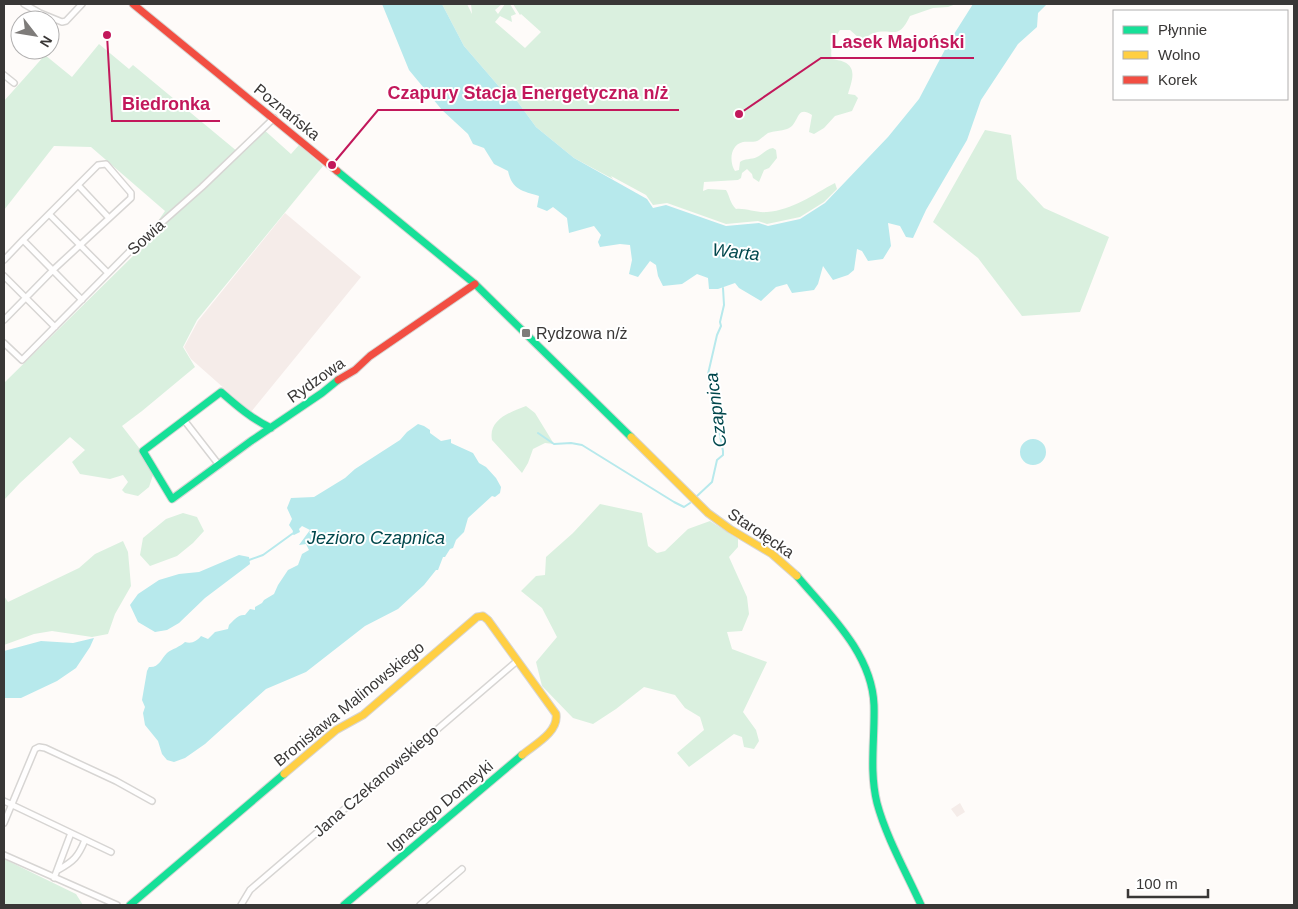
<svg xmlns="http://www.w3.org/2000/svg" width="1298" height="909" viewBox="0 0 1298 909" font-family="Helvetica,sans-serif">
<style>
.built{fill:#f5ece9}
.green{fill:#daf0df}
.water{fill:#b7e9ec}
.lines{fill:none;stroke-linecap:round;stroke-linejoin:round}
.stream{stroke:#b7e9ec;stroke-width:2}
.street-casing{stroke:#d7d5d3;stroke-width:8}
.fast-casing{stroke:#d7d5d3;stroke-width:9}
.slow-casing{stroke:#d7d5d3;stroke-width:9}
.jam-casing{stroke:#d7d5d3;stroke-width:9}
.street{stroke:#fffefe;stroke-width:5}
.fast{stroke:#16e098;stroke-width:7}
.slow{stroke:#ffcf43;stroke-width:7}
.jam{stroke:#f24e42;stroke-width:7}
.poi-dot{fill:#7e7c7a;stroke:#fff;stroke-width:2}
.labels{text-anchor:middle;dominant-baseline:central;stroke-width:4;stroke-linejoin:round;paint-order:stroke}
.street-label{font-size:16px;fill:#393736;stroke:#fff}
.poi-label{font-size:16px;fill:#393736;stroke:#fff;text-anchor:start}
.water-label{font-size:18px;font-style:italic;fill:#01474c;stroke:#fff}
.leader{fill:none;stroke:#c2185b;stroke-width:2}
.callout-dot{fill:#c2185b;stroke:#fff;stroke-width:2}
.callout-label{font-size:18px;text-anchor:middle;font-weight:bold;fill:#c2185b;stroke:#fff;stroke-width:4;stroke-linejoin:round;paint-order:stroke}
</style>
<rect width="100%" height="100%" fill="#fefbf9"/>
<path class="built" d="M285 213 361 277 251 412 191 359 184 347 198 321Z
M960 803 965 812 957 817 951 809Z"/>
<path class="green" d="M442 4H467L472 14 471 4H502L495 10 498 14 505 4H510L516 14 511 16 512 22 500 16 495 22 525 48 541 32 521 14 520 15 513 4H956L948 7 933 8 910 16C898 42 892 27 874 33 870 34 867 37 863 39L859 38 850 30H840C835 37 829 50 832 59 836 60 840 60 844 62 858 68 851 83 848 94L855 95 858 98 852 111 835 116 824 128 814 134 809 132 812 115C795 104 800 125 787 129 781 131 774 131 768 133 765 135 762 138 759 140 754 143 748 141 743 142 730 145 729 162 735 171L739 170 740 162C745 158 751 160 757 157 763 154 766 149 773 148L776 150 777 158 769 168 764 170 759 182 753 178 752 174 747 169 742 173 741 178 738 180 704 182 703 191 708 189 726 190C730 197 730 203 736 209 746 208 756 213 767 212 793 210 812 195 835 183L837 189 824 202 800 217 767 224 758 221 726 224 667 203 653 205 646 195 611 176 613 179 574 158 536 127 512 94 502 90 464 46Z
M99 44 129 69 133 65 238 152 262 128 291 154 299 145 323 166 197 320 183 347 195 367 142 411 122 426 143 453 154 472 149 487 138 496 125 493 122 490 128 482 123 475 110 479 80 474 72 462 85 450 70 437 20 483 4 500V383L136 253 165 211 91 147 54 146 4 210V101L45 55 72 77Z
M985 130 1011 135 1017 179 1044 208 1109 237 1080 312 1022 316 978 258 933 222Z
M526 406 535 413 554 444 545 443 533 449 528 463 522 473 492 440C488 420 510 412 526 406Z
M600 504 642 513 648 546 657 553 665 551 688 529 710 521 738 539V547L729 557 747 597 749 614 742 631 727 632 732 649 767 662 743 712 756 730 759 741 754 749 744 747 742 737 734 734 689 767 677 753 704 730 700 717 685 708 675 695 644 687 616 709 593 724 573 718 542 686 536 662 557 637 542 608 521 591 536 576 545 575 546 557 573 533Z
M183 513 197 517 204 531 193 543 177 556 150 566 140 555 143 538 166 519Z
M123 541 128 552 131 586 115 614 108 634 92 637 52 631 34 634 4 645V596L8 602 79 568 95 554Z
M4 859 76 894 83 905H4Z"/>
<path class="water" d="M382 4H442L464 46 502 90 512 94 536 127 574 158 647 199 653 208 666 205 726 226 759 223 768 226 800 219 825 203 888 137 919 99 949 42 973 4H1047L1038 13 1037 27 1018 44 981 100 967 140 926 210 913 238 906 237 900 226 888 223 891 246 883 259 868 261 862 251 857 249 854 270 848 275 833 280 823 266 818 284 814 290 792 293 787 284 776 287 761 301 739 288 735 283 718 289H709L708 278 697 274 682 284 663 286 658 276 656 265 650 261 638 277 629 274 632 260 630 245 620 244 600 247 598 242 601 235 594 226 569 233 567 218 553 207 547 211 537 207 539 196C523 191 512 190 508 171L494 164 484 148 473 144 468 134 442 110 409 70Z
M418 424 424 426 430 430V433L441 441 451 439V443L473 453 479 463 486 467 496 478 501 487 500 493 495 497 492 496 468 518 464 532 456 540 453 548 450 549 445 557H443L438 570H436L424 585 398 609 365 626 306 672 266 689 205 744 185 758 174 762 167 760 162 754 158 741 145 725 143 713 145 707 142 700 147 671 149 667C159 668 161 659 167 653 172 649 180 647 185 642 192 644 197 641 201 636L208 639 215 632 228 629 229 625C233 621 238 614 245 615L250 609 255 610V607L262 603 264 600 274 594 278 585 288 570 298 565 302 554 309 550 306 544 299 545 310 530 302 526 299 529 300 532 294 535 292 534 293 531 289 525 292 519 287 508 291 498 314 497 345 478 355 469 400 440 407 432Z
M1020 452a13 13 0 1 1 26 0a13 13 0 1 1-26 0Z
M239 555 249 557 250 564 205 598 179 623 167 630 155 632 138 622 130 605 138 594 159 580 179 574 199 572Z
M94 638 90 647 76 668 57 681 21 698H4V651L41 641 73 643Z"/>
<g class="lines">
<path class="stream" d="M538 433 554 444 571 443 582 445 674 502 684 507 690 503
M697 496 712 482 717 460 723 455V451L708 374 717 335 721 326 720 322 724 305 723 288
M249 560 263 555 292 534"/>
<defs>
<path id="street" d="M24 4 40 13 62 22 66 21 82 4
M4 75 14 83
M78 185 109 218
M49 214 108 273
M4 260 23 240 82 300
M4 276 55 327
M4 320 53 270 131 198V193L106 164 98 165 23 240
M4 343 22 360 133 248 202 187 274 118
M184 420 219 465
M4 801 111 852
M4 823 35 749 39 747 45 748 116 781 152 801
M4 855 117 905
M58 870C74 861 78 857 85 840
M54 878 71 833
M241 905 250 890 517 661
M420 905 462 869"/>
<path id="fast" d="M337 171 475 284 631 437
M271 428C252 419 237 406 221 392L143 451 172 499 251 441 322 393 338 380
M797 576C828 613 872 653 874 705 875 738 869 771 877 803 886 837 907 874 921 905
M130 905 284 774
M344 905 522 755"/>
<path id="slow" d="M631 437 708 513 730 529 772 554 797 576
M284 774 336 730 363 715 477 617 483 616 488 620 556 714C559 732 534 745 522 755"/>
<path id="jam" d="M133 4 337 171
M338 380 355 370 370 356 475 284"/>
</defs>
<use href="#street" class="street-casing"/>
<use href="#fast" class="fast-casing"/>
<use href="#slow" class="slow-casing"/>
<use href="#jam" class="jam-casing"/>
<use href="#street" class="street"/>
<use href="#fast" class="fast"/>
<use href="#slow" class="slow"/>
<use href="#jam" class="jam"/>
</g>
<rect class="poi-dot" x="521" y="328" width="10" height="10" rx="2.5"/>
<g class="labels">
<g class="street-label">
<text transform="translate(287 112) rotate(39)">Poznańska</text>
<text transform="translate(146 237) rotate(-42)">Sowia</text>
<text transform="translate(316 380) rotate(-35)">Rydzowa</text>
<text transform="translate(761 533) rotate(34)">Starołęcka</text>
<text transform="translate(349 704) rotate(-39)">Bronisława Malinowskiego</text>
<text transform="translate(376 781) rotate(-41)">Jana Czekanowskiego</text>
<text transform="translate(440 806) rotate(-40)">Ignacego Domeyki</text>
</g>
<g class="poi-label">
<text x="536" y="333">Rydzowa n/ż</text>
</g>
<g class="water-label">
<text transform="translate(736 252) rotate(6)">Warta</text>
<text transform="translate(716 410) rotate(-97)">Czapnica</text>
<text x="376" y="538">Jezioro Czapnica</text>
</g>
</g>
<path class="leader" d="M739 114L821 58H974M332 165L378 110H679M107 35L112 121H220"/>
<g class="callout-dot">
<circle cx="739" cy="114" r="5"/>
<circle cx="332" cy="165" r="5"/>
<circle cx="107" cy="35" r="5"/>
</g>
<g class="callout-label">
<text x="898" y="48">Lasek Majoński</text>
<text x="528" y="99">Czapury Stacja Energetyczna n/ż</text>
<text x="166" y="110">Biedronka</text>
</g>
<rect width="1298" height="909" fill="none" stroke="#393736" stroke-width="10"/>
<rect x="1113" y="10" width="175" height="90" fill="#ffffff" stroke="#b0afaf"/>
<rect x="1123" y="26" width="25" height="8" fill="#16e098" stroke="#b0afaf"/>
<text x="1158" y="35" font-size="15" fill="#393736">Płynnie</text>
<rect x="1123" y="51" width="25" height="8" fill="#ffcf43" stroke="#b0afaf"/>
<text x="1158" y="60" font-size="15" fill="#393736">Wolno</text>
<rect x="1123" y="76" width="25" height="8" fill="#f24e42" stroke="#b0afaf"/>
<text x="1158" y="85" font-size="15" fill="#393736">Korek</text>
<g transform="translate(35 35) rotate(121)"><circle r="24" fill="#ffffff" stroke="#b0afaf"/>
<path d="M0-4L9 19L0 12L-9 19Z" fill="#7e7c7a"/>
<text y="-8" font-size="14" font-weight="bold" text-anchor="middle" fill="#393736">N</text>
</g>
<path d="M1128 889v8h80v-8" fill="none" stroke="#393736" stroke-width="2.5"/>
<text x="1136" y="889" font-size="15" fill="#393736" stroke="#ffffff" stroke-width="4" paint-order="stroke">100 m</text>
</svg>
